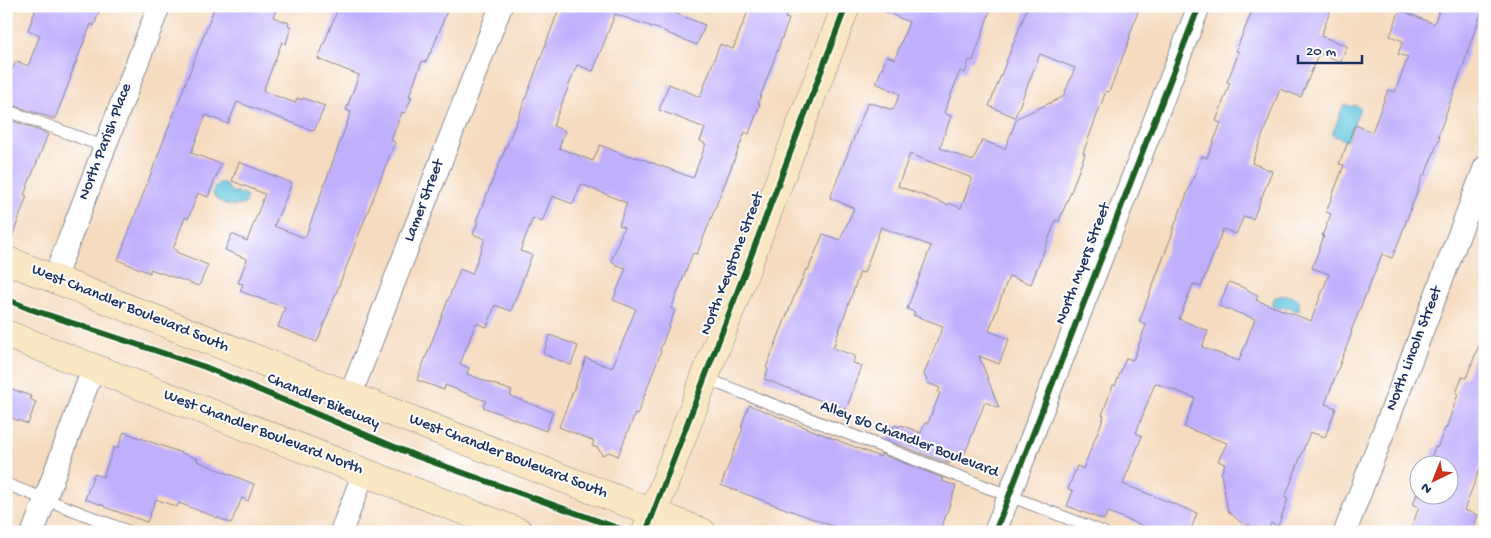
<svg xmlns="http://www.w3.org/2000/svg" width="1491" height="538" viewBox="0 0 1491 538" font-family="'Gochi Hand',sans-serif">
<style>
.water{fill:#61c6df;stroke:#3e7a9e}
.building{fill:#c0affd;fill-rule:evenodd}
.lines{fill:none;stroke-linecap:round;stroke-linejoin:round}
.lane-casing{stroke:#88858e;stroke-width:13}
.street-casing{stroke:#88858e;stroke-width:24}
.secondary-casing{stroke:#88858e;stroke-width:29}
.lane{stroke:#fff;stroke-width:11}
.street{stroke:#fff;stroke-width:22}
.secondary{stroke:#fae7c3;stroke-width:28}
.cycleway-casing{stroke:#fff;stroke-width:9}
.cycleway{stroke:#1b5e20;stroke-width:6}
.labels{text-anchor:middle;dominant-baseline:central;stroke-width:4;stroke-linejoin:round;paint-order:stroke}
.street-label{font-size:16px;fill:#1b2f5e;stroke:#fff}
</style>
<rect width="100%" height="100%" fill="#fff"/>
<filter id="ink" filterUnits="userSpaceOnUse"><feTurbulence type="fractalNoise" baseFrequency=".02" numOctaves="2"/><feDisplacementMap in="SourceGraphic" scale="10" xChannelSelector="R" yChannelSelector="G"/><feConvolveMatrix kernelMatrix="1 2 1 2 8 2 1 2 1" color-interpolation-filters="sRGB"/></filter>
<filter id="wash" filterUnits="userSpaceOnUse"><feTurbulence type="fractalNoise" baseFrequency=".0096" numOctaves="4" result="noise"/><feDisplacementMap in="SourceGraphic" scale="20" xChannelSelector="R" yChannelSelector="G"/><feGaussianBlur stdDeviation="1.12" result="paint"/><feColorMatrix in="noise" values="0 0 0 0 0 0 0 0 0 0 0 0 0 0 0 0 0 1.4 0 .05"/><feComposite in="paint" operator="in"/></filter>
<g filter="url(#wash)">
<rect width="100%" height="100%" fill="#f5dbbf"/>
<path class="water" d="M1344 104 1352 107 1354 105 1360 108 1347 141 1332 135Z
M219 183H224L232 192 244 194 247 196 246 203C231 212 201 196 219 183Z
M1281 296C1287 296 1295 295 1299 300V311L1294 310 1290 307 1275 308 1272 306V301L1275 297Z"/>
<g id="blocks">
<path class="building" d="M37 6H101L94 26 91 24 70 77H71L55 119 6 103V67L12 70 16 61 28 66 40 35 28 30Z
M215 6H278L273 17 289 23 288 25 291 27 286 44 282 42 263 91 295 103 297 98 302 100 303 98 325 106 314 131 237 102 228 124 206 115 191 153 221 164 208 197 198 193 188 219 185 217 173 249 177 250 176 252 208 265 199 286 150 269V273L118 260Z
M339 6H449L431 53 430 52 426 62 422 61 409 96 412 97 405 113 402 112 391 140 395 142 317 342 278 327 285 308 240 291 243 284 238 283 247 259 225 250 232 234 247 241 265 194 232 181 239 162 292 183 274 226 305 238 351 112 346 110 359 75 318 59Z
M560 6H657L705 25 697 45 667 33V32L615 14 593 71 577 65 553 126 565 131 559 148 593 161 600 145 629 157V155L637 158V157L693 178 706 144 700 141 705 128 659 110 669 84 700 97 720 44 733 49 750 6H790L785 18 789 19 758 103 760 104 749 134 745 132 697 254 693 253 671 309 675 310 660 350 661 351 637 415 635 414 618 456 609 452 602 455 598 448 592 446 594 441 559 427 586 358 612 368 636 309 613 300 626 268 614 264V262L611 261 624 227 619 225 627 203 581 184 573 204 552 196 542 222 533 218 520 251 532 255 511 311 495 305 487 327 476 323 460 364 469 368 467 374 512 391 510 396 553 412 546 431 483 407 486 401 445 385 444 390 417 380 460 269 472 274 485 239 473 234 478 222 476 221 520 113Z
M872 6H979L990 11 973 61 969 60 965 73 960 71 944 113 951 116 940 148 973 161 982 140 1005 149 1017 118 1063 97 1075 68 1040 54 1015 117 989 106 1028 6H1140L1129 37 1130 38 1118 69 1109 92 1106 91 1083 153 1085 154 1072 189 1059 221 1056 220 1031 284 1009 276 989 331 1009 339 999 364 979 356 999 408 985 402 965 453 953 454 949 464 886 440 891 428 893 429 895 425 899 427 901 425 921 433 925 423H928L940 393 938 392 940 388 928 383 924 374 943 326 913 315 915 312 907 309 931 246 881 227 864 273 860 272 833 348 855 356 853 363 862 366 846 410 764 379 768 369 766 368 798 287H799L806 269 808 270 823 234 840 240 854 208 830 198 868 102 893 110 900 94 876 83 887 56 895 59 909 22ZM910 154 972 178 961 208 949 203 948 205 898 186Z
M1254 6H1332L1321 36 1347 46 1341 62 1319 53 1301 97 1280 89 1252 163 1272 171 1253 219 1244 216 1236 234 1223 229 1201 287 1193 284 1179 319 1208 331 1202 347 1239 361 1255 319 1219 306 1229 282 1249 290V291L1258 295 1256 300 1311 321 1329 274 1312 268 1324 236H1322L1331 214 1326 212 1344 165 1339 164 1355 125 1372 132 1388 90 1395 92 1408 57 1398 54 1403 41 1390 36 1400 10 1434 24 1441 6H1484L1467 52H1468L1438 136 1440 137 1425 175H1423L1399 241 1392 258 1382 254 1351 331 1352 332 1325 404 1336 408 1325 437 1310 432 1285 498 1288 499 1278 526 1271 523 1267 532 1248 524 1247 528 1228 511 1221 474 1225 464 1218 461 1227 443 1184 427 1195 398 1155 383 1136 433 1142 436 1123 484 1197 513 1190 532H1142L1144 526 1108 512 1104 520 1067 506 1073 491 1068 489 1077 466 1083 469 1104 416 1102 415 1113 385 1115 386 1126 358 1133 360 1146 325 1139 322 1173 232H1172L1202 156 1207 158 1221 123 1216 121 1230 83 1227 82 1239 52 1236 51Z
M6 118 48 134 24 195 27 196 9 245H6Z
M1484 333H1485V455L1464 510 1478 515 1472 532H1410L1419 507 1413 505 1418 490V496H1448V466H1428L1435 447 1437 448 1445 428 1446 429 1458 394 1456 393 1462 377 1466 378Z
M550 335 578 346 571 365 543 354Z
M6 387 31 396 30 399 36 402 28 424 6 416Z
M749 405 880 457 881 454 943 478 942 481 956 486 940 532H849L721 485 743 428 741 427Z
M124 432 198 459 197 461 254 484 248 501 242 498 231 523 179 503 177 507 156 499 147 522 104 507 105 506 85 499 94 474 103 477 114 447 117 449Z"/>
</g>
</g>
<g filter="url(#ink)">
<use href="#blocks" fill-opacity="0" stroke="#88858e" stroke-width="1"/>
<g class="lines">
<defs>
<path id="lane" d="M6 110 105 147
M704 378 1103 532
M6 484 130 532"/>
<path id="street" d="M54 279 159 6
M350 396 501 6
M33 532 93 369
M341 532 364 472
M995 532 1199 6
M1345 532 1485 167"/>
<path id="secondary" d="M6 260 350 396 702 532
M6 334 519 532
M646 532 846 6"/>
</defs>
<use href="#lane" class="lane-casing"/>
<use href="#street" class="street-casing"/>
<use href="#secondary" class="secondary-casing"/>
<use href="#lane" class="lane"/>
<use href="#street" class="street"/>
<use href="#secondary" class="secondary"/>
<defs>
<path id="cycleway" d="M6 299 30 309 205 367 416 456 629 532
M646 532 846 6
M995 532 1199 6"/>
</defs>
<use href="#cycleway" class="cycleway-casing"/>
<use href="#cycleway" class="cycleway"/>
</g>
</g>
<g class="labels">
<g class="street-label">
<text transform="translate(106 142) rotate(-69)">North Parish Place</text>
<text transform="translate(425 201) rotate(-69)">Lamer Street</text>
<text transform="translate(733 264) rotate(-69)">North Keystone Street</text>
<text transform="translate(1084 264) rotate(-69)">North Myers Street</text>
<text transform="translate(130 309) rotate(22)">West Chandler Boulevard South</text>
<text transform="translate(1415 349) rotate(-69)">North Lincoln Street</text>
<text transform="translate(323 402) rotate(23)">Chandler Bikeway</text>
<text transform="translate(263 433) rotate(21)">West Chandler Boulevard North</text>
<text transform="translate(909 440) rotate(21)">Alley s/o Chandler Boulevard</text>
<text transform="translate(508 457) rotate(21)">West Chandler Boulevard South</text>
</g>
</g>
<rect width="1491" height="538" fill="none" stroke="#fff" stroke-width="25"/>
<g transform="translate(1434 480) rotate(223)"><circle r="24" fill="#ffffff" stroke="#a4acbf"/>
<path d="M0-4L9 19L0 12L-9 19Z" fill="#c8321e"/>
<text y="-8" font-size="14" font-weight="bold" text-anchor="middle" fill="#1b2f5e">N</text>
</g>
<path d="M1298 55v8h64v-8" fill="none" stroke="#1b2f5e" stroke-width="2.5"/>
<text x="1306" y="55" font-size="15" fill="#1b2f5e" stroke="#ffffff" stroke-width="4" paint-order="stroke">20 m</text>
</svg>
